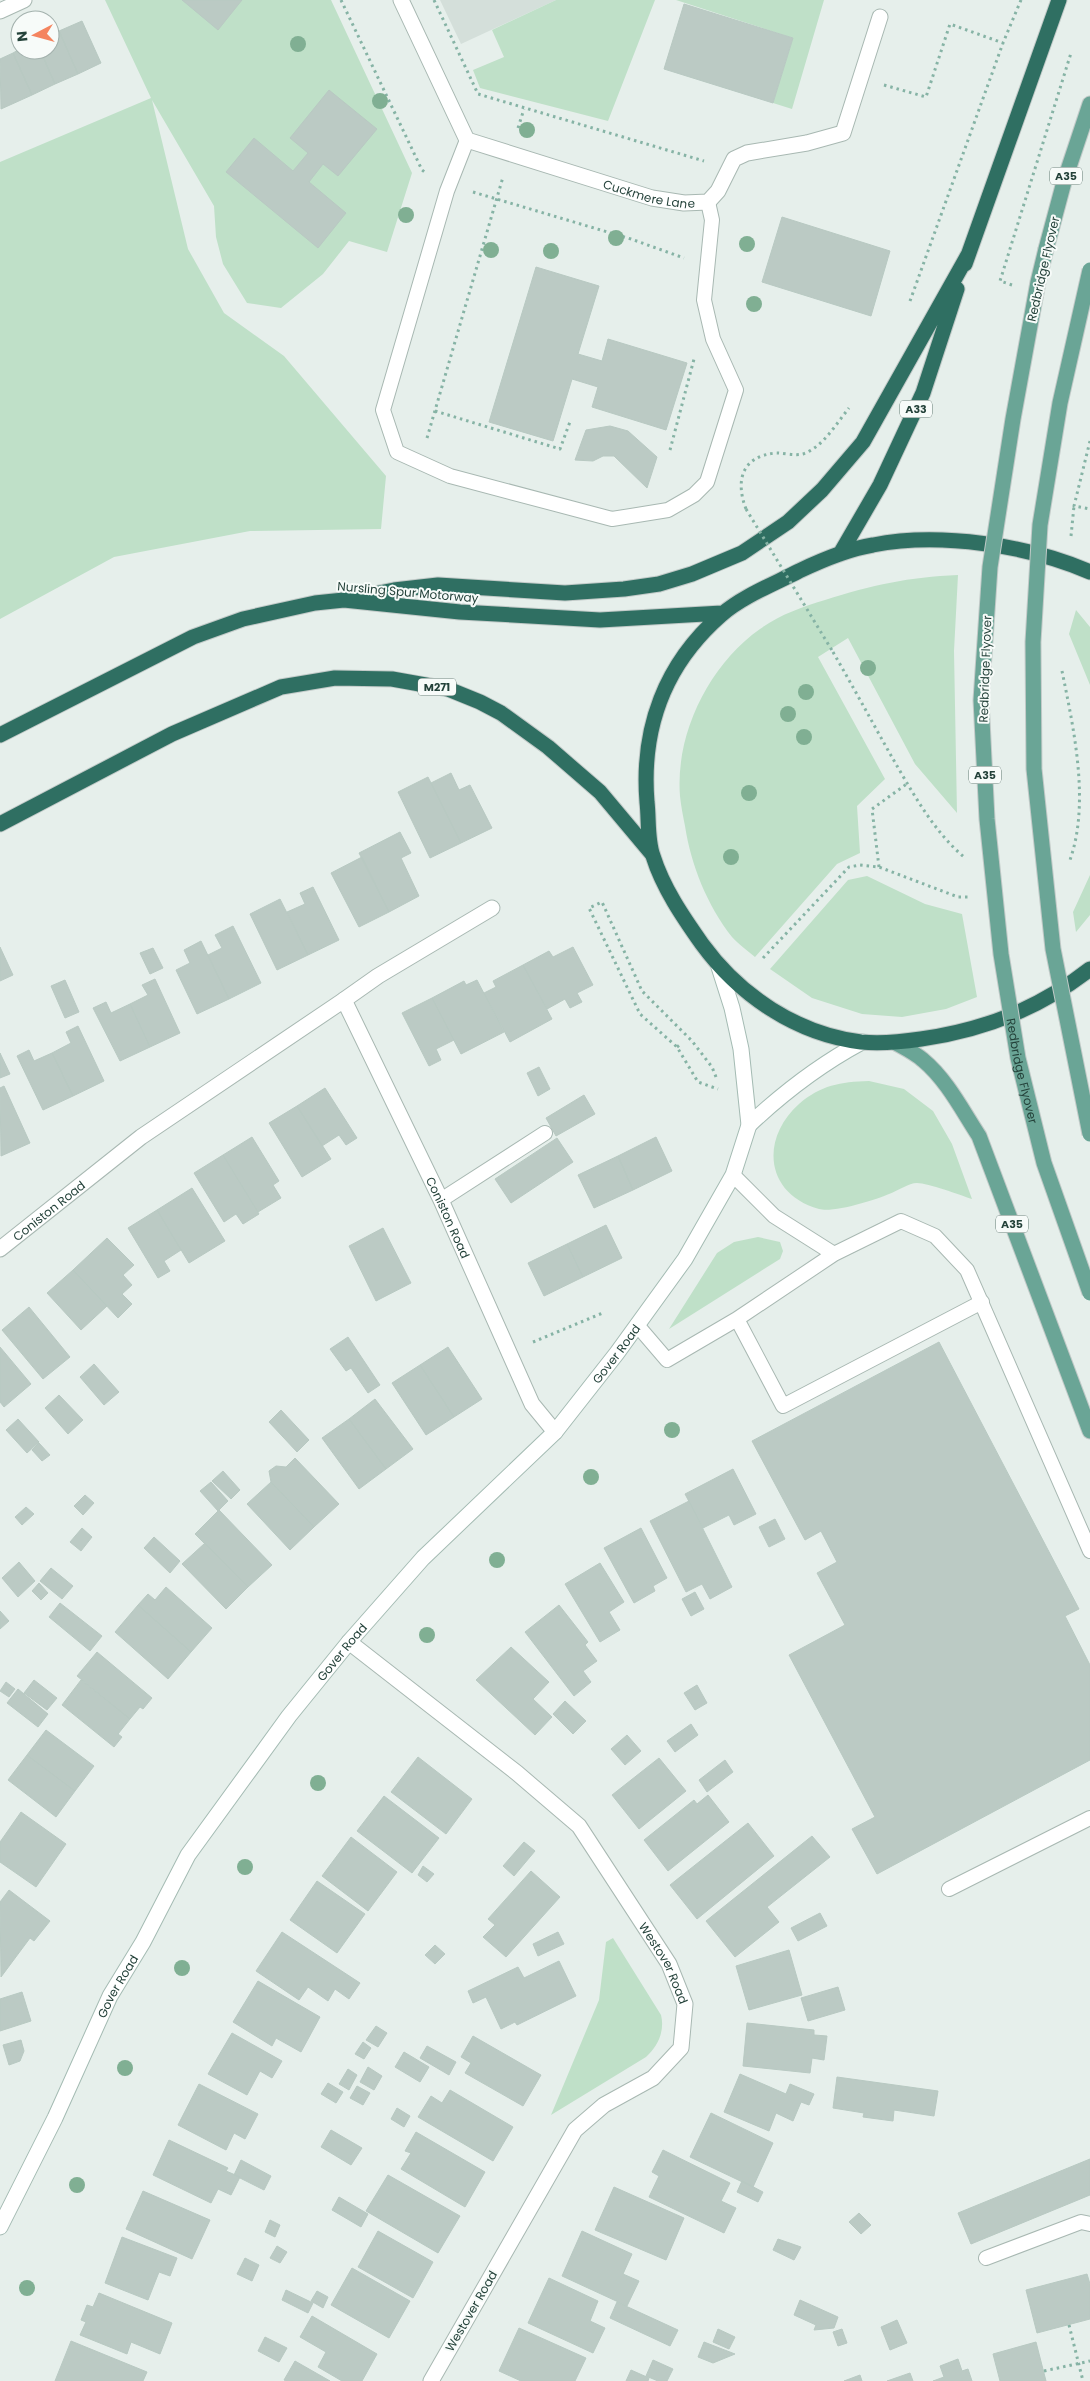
<svg xmlns="http://www.w3.org/2000/svg" width="1090" height="2381" viewBox="0 0 1090 2381" font-family="Poppins,sans-serif">
<style>
.built{fill:#d4dfda}
.green{fill:#bfe0c8}
.building{fill:#bbcac4;stroke:#b8c9c2}
.lines{fill:none;stroke-linecap:round;stroke-linejoin:round}
.lane-casing{stroke:#a8b8b2;stroke-width:16}
.street-casing{stroke:#a8b8b2;stroke-width:17}
.secondary-casing{stroke:#a4bbb3;stroke-width:17}
.primary-casing{stroke:#c2cac8;stroke-width:17}
.highway-casing{stroke:#c2cac8;stroke-width:17}
.path{stroke:#86b3a5;stroke-width:3;stroke-dasharray:2.5 4;stroke-linecap:butt}
.lane{stroke:#fff;stroke-width:14}
.street{stroke:#fff;stroke-width:15}
.secondary{stroke:#fff;stroke-width:15}
.primary{stroke:#6aa596;stroke-width:15}
.highway{stroke:#2f6f62;stroke-width:15}
.primary-bridge-casing{stroke:#c2cac8;stroke-width:17;stroke-linecap:butt}
.path-bridge{stroke:#86b3a5;stroke-width:3;stroke-dasharray:2.5 4;stroke-linecap:butt}
.primary-bridge{stroke:#6aa596;stroke-width:15}
.tree{fill:#80af93}
.labels{text-anchor:middle;dominant-baseline:central;stroke-width:4;stroke-linejoin:round;paint-order:stroke}
.shield{fill:#f7fbf9;stroke:#637a73;stroke-width:1}
.shield-label{font-size:11px;font-weight:bold;fill:#24423a}
.street-label{font-size:12px;fill:#24423a;stroke:#f7fbf9}
</style>
<rect width="100%" height="100%" fill="#e6efeb"/>
<path class="built" d="M440 0H556L461 44Z"/>
<path class="green" d="M105 0H331L412 173 387 252 349 241 323 274 281 308 247 303 223 264 216 237 214 206 152 100 188 249 224 313 284 356 386 476 381 529 250 531 114 557 0 619V162L151 98Z
M556 0H655L608 121 480 88 473 70 504 57 492 30Z
M676 0H824L792 109 773 103 793 38Z
M958 575 954 651 957 813 915 764 848 638 818 657 885 779 857 806 860 853 837 864 755 957C747 950 738 944 732 937 707 905 691 865 685 826 683 816 681 806 680 796 675 734 709 665 760 629 779 615 802 607 825 600 872 585 909 577 958 575Z
M1076 610 1090 627V685L1069 634Z
M1090 875V915L1076 932 1073 912Z
M867 876 925 904 962 914 977 997 946 1009 902 1017 862 1014 812 998 770 969 848 880Z
M869 1081 904 1089 933 1111 952 1144 972 1199C960 1195 928 1183 917 1183 909 1183 897 1191 889 1194 875 1200 834 1213 819 1209 765 1194 760 1139 799 1104 821 1085 840 1082 869 1081Z
M758 1237 780 1242 783 1251 780 1259 669 1329 717 1253 734 1242Z
M613 1938 661 2015C665 2031 658 2046 646 2057L551 2115 599 2000 606 1942Z"/>
<path class="building" d="M182 0H242L218 30Z
M684 4 793 38 773 103 664 69Z
M82 21 101 63 78 74 59 31Z
M59 31 78 74 55 84 40 50H50V35Z
M20 49 40 50 55 84 32 95 13 53Z
M13 53 32 95 1 109 0 59Z
M329 90 377 129 338 176 323 164 309 182 346 213 318 248 226 172 254 138 293 171 308 153 290 138Z
M782 217 890 251 871 316 762 282Z
M536 267 599 286 578 354 602 361 608 339 687 363 666 430 592 407 598 387 572 379 553 441 489 422Z
M610 426 628 431 657 457 647 488 614 456H603L593 461 575 460 586 430Z
M451 773 459 790 470 785 492 828 461 843 431 783Z
M428 777 461 843 430 858 398 792Z
M400 832 411 853 401 858 419 896 389 912 359 853Z
M362 857 389 912 359 927 331 873Z
M313 887 339 940 308 955 287 912 305 904 300 893Z
M280 899 308 955 277 970 250 914Z
M233 926 261 983 229 999 208 955 222 948 215 935Z
M201 941 229 999 197 1014 176 970 190 963 184 950Z
M0 947 13 975 0 981Z
M573 947 593 985 577 993 582 1002 570 1008 565 999 547 1009 523 965 549 951 553 957Z
M153 948 163 968 150 974 140 953Z
M523 965 552 1019 510 1042 484 993 496 987 493 981Z
M155 979 180 1033 150 1047 130 1004 148 995 142 985Z
M65 980 79 1012 65 1018 51 986Z
M477 980 504 1032 461 1054 432 998 464 981 466 985Z
M432 998 454 1040 436 1049 441 1060 429 1066 402 1013Z
M106 1002 111 1013 130 1004 150 1047 120 1061 93 1008Z
M78 1026 104 1081 73 1096 52 1053 71 1043 66 1032Z
M29 1050 34 1061 52 1053 73 1096 43 1110 17 1056Z
M0 1053 10 1074 0 1078Z
M539 1067 550 1089 538 1096 527 1073Z
M4 1086 30 1143 1 1156 0 1088Z
M325 1088 357 1138 346 1145 339 1135 322 1146 297 1106Z
M584 1095 595 1114 556 1136 546 1118Z
M297 1106 331 1159 302 1177 269 1123Z
M252 1137 279 1181 273 1185 281 1198 258 1212 223 1155Z
M656 1137 672 1171 633 1190 618 1156Z
M557 1138 573 1162 511 1203 495 1179Z
M223 1155 259 1214 243 1224 236 1214 224 1222 194 1173Z
M618 1156 633 1190 594 1208 578 1175Z
M192 1188 225 1241 189 1263 157 1210Z
M157 1210 181 1250 164 1261 170 1271 158 1278 128 1228Z
M606 1225 622 1258 583 1277 567 1244Z
M383 1228 411 1283 376 1301 349 1246Z
M107 1238 134 1265 123 1275 132 1285 122 1294 132 1304 118 1318 73 1270Z
M567 1244 583 1277 544 1296 528 1263Z
M73 1270 107 1306 81 1330 47 1293Z
M29 1307 70 1357 43 1379 2 1330Z
M348 1337 380 1385 368 1393 351 1368 346 1371 330 1349Z
M939 1342 1079 1609 1065 1616 1090 1665V1760L877 1874 852 1829 875 1817 789 1655 845 1625 817 1573 837 1562 821 1531 805 1540 752 1441Z
M0 1347 31 1384 4 1407 0 1402Z
M448 1347 482 1399 454 1417 420 1365Z
M94 1364 119 1392 104 1405 80 1377Z
M420 1365 454 1417 426 1435 392 1383Z
M59 1395 83 1420 68 1434 45 1408Z
M375 1399 413 1449 386 1469 349 1419Z
M281 1410 309 1440 297 1452 269 1422Z
M18 1419 39 1442 27 1453 6 1430Z
M349 1419 386 1469 359 1489 322 1438Z
M39 1443 50 1455 42 1461 32 1450Z
M295 1458 339 1504 314 1527 271 1482 269 1471 276 1466 286 1467Z
M733 1469 756 1514 734 1525 729 1515 703 1528 685 1494Z
M223 1471 240 1490 231 1499 212 1481Z
M211 1482 228 1501 218 1511 200 1491Z
M271 1482 314 1527 290 1550 247 1504Z
M85 1495 94 1503 83 1515 74 1506Z
M689 1501 732 1587 710 1599 702 1584 686 1592 650 1521Z
M26 1507 34 1514 22 1525 15 1517Z
M219 1510 272 1565 248 1587 195 1534Z
M775 1519 785 1539 769 1547 759 1527Z
M82 1528 92 1537 81 1551 70 1542Z
M641 1528 667 1578 653 1586 655 1591 634 1603 604 1548Z
M154 1537 180 1561 170 1573 144 1548Z
M205 1543 248 1587 226 1609 182 1564Z
M19 1562 35 1581 18 1597 2 1578Z
M600 1563 624 1602 609 1612 620 1630 600 1642 565 1584Z
M51 1568 73 1586 62 1599 40 1581Z
M39 1583 48 1593 41 1600 32 1591Z
M166 1587 212 1628 191 1652 138 1605 148 1594 155 1600Z
M695 1592 704 1609 691 1616 682 1599Z
M60 1603 102 1636 90 1651 49 1617Z
M138 1605 191 1652 168 1679 115 1632Z
M559 1605 588 1642 585 1645 597 1661 583 1671 591 1682 574 1696 525 1632Z
M0 1611 9 1621 0 1629Z
M511 1647 549 1682 533 1699 552 1717 535 1735 476 1680Z
M97 1652 152 1698 143 1709 140 1707 130 1719 77 1676Z
M34 1680 57 1698 47 1710 24 1693Z
M81 1680 130 1719 118 1734 122 1737 114 1747 62 1705Z
M6 1682 15 1689 9 1697 0 1691Z
M697 1685 707 1703 695 1710 684 1693Z
M18 1689 48 1714 38 1727 7 1703Z
M565 1701 586 1721 573 1734 553 1714Z
M691 1724 698 1735 675 1752 667 1741Z
M46 1730 94 1766 75 1791 27 1755Z
M627 1735 641 1751 625 1765 611 1749Z
M27 1755 75 1791 56 1817 8 1780Z
M418 1757 472 1799 446 1834 391 1792Z
M659 1758 686 1791 639 1829 612 1795Z
M725 1760 733 1772 707 1792 699 1780Z
M708 1795 729 1822 668 1871 644 1840 694 1800 697 1804Z
M384 1796 439 1838 412 1873 357 1831Z
M21 1812 66 1844 36 1887 0 1862V1842Z
M748 1823 774 1856 697 1919 670 1885Z
M812 1836 830 1857 767 1907 779 1922 735 1957 706 1921Z
M351 1837 397 1872 368 1911 322 1876Z
M524 1842 535 1851 514 1876 503 1866Z
M423 1866 434 1874 427 1882 418 1875Z
M531 1871 560 1897 506 1957 483 1937 495 1925 488 1919Z
M317 1881 365 1914 337 1953 290 1920Z
M9 1890 50 1921 34 1941 30 1938 1 1977 0 1902Z
M820 1913 827 1926 798 1941 791 1928Z
M282 1932 360 1983 349 1999 335 1989 328 2001 308 1987 299 2000 256 1971Z
M558 1932 564 1944 538 1956 533 1944Z
M435 1945 445 1954 435 1964 425 1955Z
M789 1950 802 1995 749 2010 736 1966Z
M559 1961 576 1996 517 2025 515 2022 501 2029 486 1997 473 2003 468 1991 518 1967 524 1978Z
M258 1981 320 2017 301 2052 276 2038 272 2046 233 2022Z
M838 1987 845 2010 808 2021 801 1998Z
M22 1992 31 2021 0 2031V1999Z
M747 2023 814 2030V2035L827 2036 824 2060 812 2058 810 2073 743 2066Z
M376 2026 387 2033 378 2047 366 2040Z
M232 2033 282 2061 272 2078 260 2071 247 2095 208 2074Z
M473 2036 541 2075 523 2106 465 2073 471 2063 461 2057Z
M21 2040 24 2051 20 2061 9 2065 3 2045Z
M363 2042 371 2048 364 2059 355 2054Z
M427 2046 456 2062 449 2075 420 2058Z
M404 2052 429 2067 420 2082 395 2067Z
M368 2067 382 2076 374 2090 360 2082Z
M348 2069 357 2075 349 2090 339 2084Z
M740 2074 786 2094 790 2084 814 2094 809 2105 801 2102 793 2121 776 2113 769 2131 724 2112Z
M837 2077 938 2091 934 2116 894 2110 893 2121 863 2117 864 2113 833 2108Z
M328 2083 343 2092 336 2103 321 2094Z
M199 2084 258 2114 245 2139 234 2133 226 2150 178 2125Z
M357 2086 370 2093 363 2105 350 2098Z
M450 2090 513 2127 493 2161 418 2117 431 2096 442 2103Z
M397 2108 410 2116 404 2127 391 2119Z
M711 2113 773 2143 753 2187 690 2157Z
M331 2130 362 2148 351 2165 321 2147Z
M416 2132 485 2172 465 2207 401 2169 411 2153 405 2151Z
M169 2140 228 2168 226 2171 240 2177 231 2195 218 2189 211 2203 153 2175Z
M663 2150 730 2183 721 2201 736 2208 724 2233 649 2197 659 2176 652 2172Z
M1090 2159V2195L971 2244 958 2213Z
M241 2160 271 2176 264 2190 234 2175Z
M388 2175 460 2216 438 2253 366 2211Z
M742 2181 763 2192 758 2202 737 2192Z
M614 2187 684 2218 666 2260 595 2230Z
M143 2191 210 2220 192 2259 126 2229Z
M339 2197 368 2214 361 2227 332 2210Z
M859 2213 871 2225 861 2234 849 2222Z
M270 2220 280 2225 275 2237 265 2232Z
M378 2231 433 2262 413 2298 358 2267Z
M582 2231 632 2254 623 2274 639 2281 627 2306 562 2276Z
M122 2237 177 2258 170 2276 159 2272 148 2300 105 2283Z
M778 2239 801 2247 794 2260 773 2250Z
M277 2246 287 2252 280 2263 270 2258Z
M245 2258 259 2265 252 2281 237 2274Z
M352 2268 410 2301 389 2338 331 2305Z
M1087 2274 1090 2284V2319L1037 2333 1026 2290Z
M549 2278 598 2301 590 2321 605 2328 593 2353 528 2323Z
M286 2290 313 2303 308 2313 282 2300Z
M317 2291 328 2297 323 2308 311 2301Z
M99 2293 172 2323 160 2354 131 2342 127 2354 80 2335 86 2322 81 2320 87 2305 93 2307Z
M800 2300 838 2317 834 2328 814 2330 816 2325 794 2315Z
M617 2302 678 2330 670 2346 610 2318Z
M312 2316 377 2354 362 2381H342L318 2367 326 2352 300 2337Z
M897 2320 907 2343 890 2350 881 2327Z
M519 2328 586 2358 575 2381H521L499 2371Z
M718 2329 735 2337 729 2349 713 2342Z
M842 2329 847 2343 838 2346 833 2332Z
M265 2337 287 2348 279 2362 258 2351Z
M71 2341 147 2372 143 2381H55Z
M704 2342 735 2354 713 2363 698 2357Z
M1036 2342 1046 2381H1000L993 2354Z
M958 2359 962 2371 968 2369 972 2381H933L944 2377 940 2366Z
M653 2360 673 2369 667 2381H658L646 2376Z
M295 2361 330 2381H286L284 2380Z
M631 2370 649 2378 648 2381H626Z
M910 2373 913 2381H887Z
M860 2375 862 2381H844Z"/>
<g class="lines">
<defs>
<path id="lane" d="M467 140 447 191 383 410 397 452 450 476 612 519 668 510 694 495 707 482 736 390 713 339 704 300 712 220 708 202
M733 1175 774 1216 834 1254 901 1221 935 1236 967 1270 1090 1551
M441 1200 545 1133
M737 1319 783 1406 982 1302
M637 1325 667 1360 737 1319 834 1254
M949 1889 1090 1818
M986 2258 1081 2222 1090 2224"/>
<g id="street">
<path id="s1" d="M401 0 467 140 652 198 684 203 708 202 718 191 734 159 747 153 807 143 843 133 880 17"/>
<path d="M0 11 24 0"/>
<path d="M344 1000 378 976 492 908"/>
<path id="s2" d="M0 1249 141 1137 344 1000 441 1200 532 1404 555 1432"/>
<path id="s3" d="M349 1642 517 1773 579 1826 669 1964 685 2004 681 2048 653 2078 604 2105 575 2130 431 2381"/>
</g>
<g id="secondary">
<path d="M749 1125C784 1092 819 1065 862 1042"/>
<path id="s4" d="M0 2227 55 2118 110 1996 143 1942 188 1855 289 1716 349 1642 423 1558 555 1432 617 1353 685 1259 733 1175 749 1125 741 1049 732 1008 719 967"/>
</g>
<path id="primary" d="M1046 249 1064 182 1090 104
M896 1043C905 1048 915 1053 923 1060 947 1080 962 1110 979 1136L1090 1431"/>
<path id="highway" d="M965 264 1059 0
M840 554 880 485 923 393 957 289
M1090 572C1028 545 939 532 873 545 848 549 822 560 799 571 774 584 743 596 721 615 665 664 641 728 647 802 649 819 647 840 653 856 663 888 683 917 702 944 740 996 797 1034 861 1042 881 1044 901 1042 921 1039 984 1030 1039 1009 1090 969
M344 600 394 590 438 585 565 593 624 589 659 584 692 574 742 553 788 522 822 490 863 442 968 255
M0 735 193 637 243 619 315 603 344 600 460 612 600 620 722 613
M0 824 172 734 281 687 335 678 392 679 448 689 480 702 501 713 548 747 600 792 652 854"/>
</defs>
<use href="#lane" class="lane-casing"/>
<use href="#street" class="street-casing"/>
<use href="#secondary" class="secondary-casing"/>
<use href="#primary" class="primary-casing"/>
<use href="#highway" class="highway-casing"/>
<path class="path" d="M341 0 422 170 427 174
M434 0 478 94 704 161
M884 85 926 97 950 24 1003 43 1021 0
M518 128 524 109
M473 192 631 239 684 258
M1012 285 1000 281 1071 53
M910 301 1003 43
M435 411 560 449 571 419
M427 438 503 177
M1090 441 1074 506 1090 509
M670 450 694 359
M746 509C735 480 742 456 776 453 784 453 795 456 803 454 823 447 836 424 849 408
M1071 536 1074 506
M833 652C852 685 870 718 889 752 910 788 932 830 964 857
M1062 671C1074 730 1090 803 1070 860
M879 867 872 809 908 783
M763 958 849 867 860 865 879 867 958 897H970
M677 1047 682 1043
M716 1077 712 1067 692 1041 642 991 602 902 589 908 640 1014 677 1047 698 1082 718 1089
M533 1342 605 1312
M1069 2325 1083 2381
M1044 2371 1090 2361"/>
<use href="#lane" class="lane"/>
<use href="#street" class="street"/>
<use href="#secondary" class="secondary"/>
<use href="#primary" class="primary"/>
<use href="#highway" class="highway"/>
<defs>
<g id="primary-bridge">
<path id="s5" d="M1046 249 1038 282 1013 419 990 567 981 700 987 819 1001 954 1018 1058 1044 1163 1090 1293"/>
<path d="M1090 270 1060 403 1040 525 1033 642 1034 769 1053 949 1090 1134"/>
</g>
</defs>
<use href="#primary-bridge" class="primary-bridge-casing"/>
<path class="path-bridge" d="M746 509 833 652"/>
<use href="#primary-bridge" class="primary-bridge"/>
</g>
<g class="tree">
<circle cx="298" cy="44" r="8"/>
<circle cx="380" cy="101" r="8"/>
<circle cx="527" cy="130" r="8"/>
<circle cx="406" cy="215" r="8"/>
<circle cx="616" cy="238" r="8"/>
<circle cx="747" cy="244" r="8"/>
<circle cx="491" cy="250" r="8"/>
<circle cx="551" cy="251" r="8"/>
<circle cx="754" cy="304" r="8"/>
<circle cx="868" cy="668" r="8"/>
<circle cx="806" cy="692" r="8"/>
<circle cx="788" cy="714" r="8"/>
<circle cx="804" cy="737" r="8"/>
<circle cx="749" cy="793" r="8"/>
<circle cx="731" cy="857" r="8"/>
<circle cx="672" cy="1430" r="8"/>
<circle cx="591" cy="1477" r="8"/>
<circle cx="497" cy="1560" r="8"/>
<circle cx="427" cy="1635" r="8"/>
<circle cx="318" cy="1783" r="8"/>
<circle cx="245" cy="1867" r="8"/>
<circle cx="182" cy="1968" r="8"/>
<circle cx="125" cy="2068" r="8"/>
<circle cx="77" cy="2185" r="8"/>
<circle cx="27" cy="2288" r="8"/>
</g>
<g class="labels">
<g class="shield">
<rect x="1050" y="167.5" width="32" height="17" rx="4"/>
<rect x="900" y="400.5" width="32" height="17" rx="4"/>
<rect x="418" y="678.5" width="38" height="17" rx="4"/>
<rect x="969" y="766.5" width="32" height="17" rx="4"/>
<rect x="996" y="1215.5" width="32" height="17" rx="4"/>
</g>
<g class="shield-label">
<text x="1066" y="176">A35</text>
<text x="916" y="409">A33</text>
<text x="437" y="687">M271</text>
<text x="985" y="775">A35</text>
<text x="1012" y="1224">A35</text>
</g>
<g class="street-label">
<text stroke="none"><textPath href="#s1" startOffset="345">Cuckmere Lane</textPath></text>
<text transform="translate(1043 269) rotate(-77)">Redbridge Flyover</text>
<text transform="translate(408 592) rotate(5)">Nursling Spur Motorway</text>
<text transform="translate(985 669) rotate(-88)">Redbridge Flyover</text>
<text stroke="none"><textPath href="#s5" startOffset="830">Redbridge Flyover</textPath></text>
<text stroke="none"><textPath href="#s2" startOffset="62">Coniston Road</textPath></text>
<text stroke="none"><textPath href="#s2" startOffset="666">Coniston Road</textPath></text>
<text stroke="none"><textPath href="#s4" startOffset="1078">Gover Road</textPath></text>
<text stroke="none"><textPath href="#s4" startOffset="672">Gover Road</textPath></text>
<text stroke="none"><textPath href="#s3" startOffset="456">Westover Road</textPath></text>
<text stroke="none"><textPath href="#s4" startOffset="268">Gover Road</textPath></text>
<text transform="translate(471 2311) rotate(-60)">Westover Road</text>
</g>
</g>
<g transform="translate(35 35) rotate(264)"><circle r="24" fill="#f7fbf9" stroke="#a3b1ad"/>
<path d="M0-4L9 19L0 12L-9 19Z" fill="#f4845f"/>
<text y="-8" font-size="14" font-weight="bold" text-anchor="middle" fill="#24423a">N</text>
</g>
</svg>
